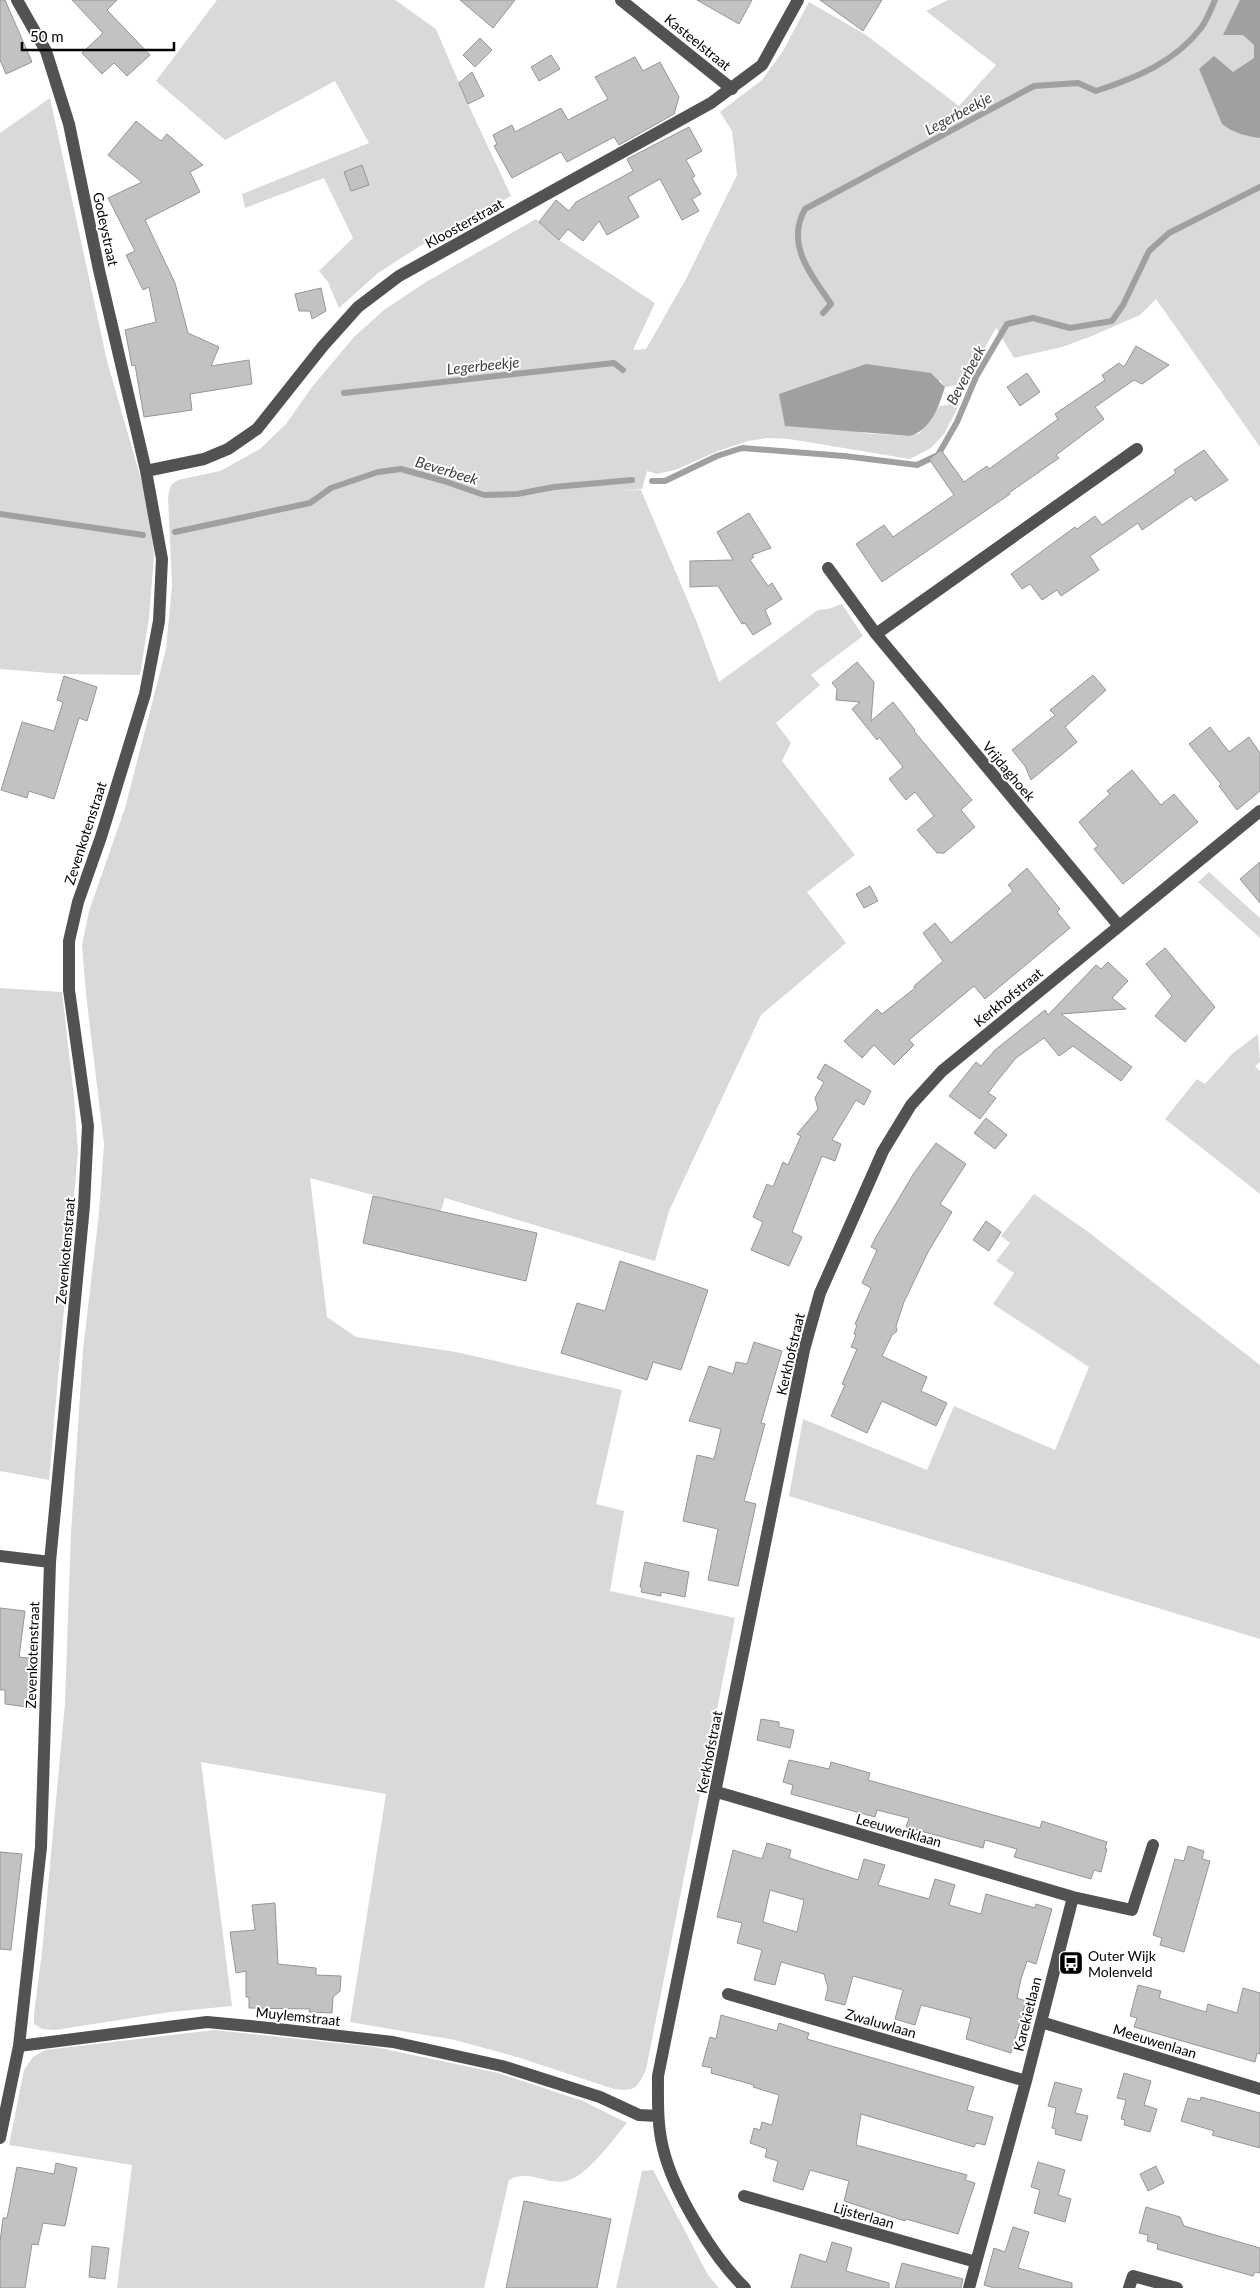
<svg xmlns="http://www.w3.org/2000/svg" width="1260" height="2288" viewBox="0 0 1260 2288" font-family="Lato,sans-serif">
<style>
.green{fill:#d9d9d9}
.water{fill:#a0a0a0}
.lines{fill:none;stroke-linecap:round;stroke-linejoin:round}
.stream{stroke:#a0a0a0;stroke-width:6}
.building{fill:#c2c2c2;stroke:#969696;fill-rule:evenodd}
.minor{stroke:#525252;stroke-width:12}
.labels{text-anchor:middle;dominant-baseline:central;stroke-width:4;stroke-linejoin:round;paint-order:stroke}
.street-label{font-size:14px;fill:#000;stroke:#fff}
.poi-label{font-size:14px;fill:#000;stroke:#fff;text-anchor:start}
.water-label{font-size:15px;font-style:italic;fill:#414141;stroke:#fff}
</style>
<rect width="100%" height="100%" fill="#fff"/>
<path class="green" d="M217 0H395L436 29 468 104 511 196 420 246 378 273 339 308 328 282 319 271 353 238 324 178 245 208 242 194 369 143 335 81 225 140 156 81Z
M948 0H1260V447L1156 299 1140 315 1092 336 1062 347 1014 358 996 328 982 353 967 384 945 387 940 380 862 433 910 436 920 433 939 406 960 403 944 434 931 448 910 459 789 439 767 438 748 441 718 451 675 470 657 474 647 471 642 489 620 491 641 490 696 620 719 682 818 610 828 609 842 604 863 636 811 675 820 685 776 723 791 743 782 761 855 855 807 892 846 943 761 1015 669 1211 655 1261 445 1198 440 1213 310 1178 327 1317 356 1337 456 1352 622 1390 596 1504 624 1511 610 1591 735 1618 646 2070C637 2088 635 2092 614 2089L517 2057 455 2040 350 2022 386 1794 201 1762 232 2006 170 2012 55 2030 42 2029 34 2024V2014L42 1952 65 1703 71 1533 83 1350 99 1213 104 1144 86 994 82 945 89 911 125 808 166 649 172 586 168 496 171 485 178 480 220 471 260 449 286 424 312 387 354 337 384 310 426 282 536 219 559 240 655 303 633 350 646 349 686 279 737 175 732 131 720 112 762 80 783 51 809 2 866 35 959 106 996 65 926 11Z
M50 98 107 361 149 507 154 555 149 618 140 675 62 674 0 669V133Z
M1209 872 1260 918V938L1198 882Z
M0 988 62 992 74 1097 78 1151 49 1480 0 1471Z
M1258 1034 1260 1062 1255 1066 1260 1071V1194L1165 1119 1197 1079 1205 1084 1232 1054Z
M1034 1194 1087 1231 1260 1365V1639L789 1496 803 1419 927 1470 954 1406 1055 1450 1089 1367 993 1304 1014 1273 996 1261 1010 1243 1001 1236Z
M214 2030 375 2047 498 2073 583 2101 627 2123C613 2139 587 2177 566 2181 544 2185 530 2169 509 2180L484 2288H117L132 2165 9 2145 24 2070 33 2057 45 2050Z
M653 2170 708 2275 719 2288H616L642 2171Z"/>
<path class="water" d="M1240 0H1260V138C1246 136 1233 133 1222 124L1199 69 1214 56 1233 72 1254 58V45L1243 35H1223Z
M866 364 931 373 945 387C939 406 931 430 910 436L785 426 779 394Z"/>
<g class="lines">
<path class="stream" d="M823 313 831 304C811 274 785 245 805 209L1034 86 1078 83 1096 91C1136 78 1175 62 1201 28 1207 20 1211 9 1215 0
M344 393 614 363 623 370
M652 481H665L717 456 742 448 844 456 917 465 938 455 957 422 976 377 1007 324 1033 318 1070 328 1112 321 1123 305 1149 251 1169 233 1260 187
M0 514 143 535
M175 532 310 503 331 488 378 472 401 469 444 481 484 495 517 494 554 487 632 480"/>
</g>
<path class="building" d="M0 0H5L32 62 6 74 0 60Z
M72 0H117L107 10 150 55 127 76 114 63 102 74 82 53 103 33Z
M460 0H515L493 28Z
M697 0H752L739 24Z
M820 0H882L863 31Z
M480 38 492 50 475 67 463 55Z
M551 55 560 69 539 81 531 67Z
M635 57 643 71 660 62 679 97 674 114 619 145 614 137 567 162 561 152 512 178 494 146 497 144 493 135 512 125 515 132 561 108 568 120 608 99 595 77Z
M472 72 484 96 468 104 459 83Z
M136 121 161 141 167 134 203 165 190 172 200 192 145 220 175 283 188 333 219 347 211 366 249 360 252 384 190 394 192 410 144 417 135 365 132 366 125 330 156 322 149 287 143 290 126 255 135 251 108 198 142 182 108 155Z
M689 127 702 151 686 160 695 176 692 178 701 194 692 199 699 211 682 220 660 179 628 197 639 217 607 235 599 221 583 241 568 229 559 240 539 222 556 200 569 211 576 202 633 171 627 159Z
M362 165 369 185 351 191 344 172Z
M321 288 326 311 312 319 310 311H299L295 294Z
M1136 346 1169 365 1142 384 1134 380 1095 407 1104 419 1056 455 1059 458 1009 493 1010 494 882 582 856 544 884 525 893 537 954 495 929 459 941 450 964 482 987 466 989 469 1058 419 1055 414 1105 380 1102 375 1119 363 1124 367Z
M1027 373 1040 392 1020 406 1007 387Z
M1204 450 1228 480 1195 501 1191 496 1142 530 1138 523 1090 556 1099 570 1061 596 1057 590 1042 600 1030 584 1022 589 1011 574 1075 527 1077 529 1095 516 1102 525 1176 473 1174 470Z
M749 513 771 548 752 555 754 557 750 560 768 586 772 583 782 599 765 610 771 624 753 635 745 623 742 624 718 586 690 587V561L733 560 717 532Z
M857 662 874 682 871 721 893 702 915 730 914 731 972 800 961 810 975 827 944 853H937L917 830 934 816 915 792 906 800 889 779 903 767 879 737 877 740 852 709 860 702 836 700 837 689 832 683Z
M1093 675 1106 690 1065 727 1077 742 1031 780 1025 766 1012 750 1055 715 1050 710Z
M64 676 97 687 87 721 79 718 54 799 29 791 27 798 1 790 22 722 54 731 63 702 57 700Z
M1210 727 1229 752 1249 737 1260 753V791L1237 810 1219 786 1221 784 1189 744Z
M1132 770 1161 805 1174 794 1198 822 1123 884 1094 849 1098 846 1079 822 1110 794 1107 791Z
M1260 862V903L1240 879Z
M1027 868 1060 909 1057 912 1070 928 985 999 974 986 909 1040 914 1045 894 1065 874 1045 862 1058 844 1041 877 1009 882 1014 915 988 914 986 943 961 923 933 935 923 951 943 1013 891 1008 885Z
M870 886 878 901 864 908 856 894Z
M1165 948 1215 1007 1185 1042 1155 1016 1172 996 1146 964Z
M1108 962 1128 981 1112 998 1126 1009 1061 1014 1132 1067 1121 1081 1073 1046 1059 1056 1044 1038 1016 1058 998 1080 988 1093 996 1098 980 1119 949 1096 976 1062 981 1066 995 1050 1045 1010 1048 1015 1096 965 1101 969Z
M825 1064 871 1091 864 1105 856 1100 832 1140 841 1144 835 1161 822 1156 792 1232 802 1237 789 1266 751 1250 763 1222 753 1217 767 1184 773 1187 783 1162 788 1165 801 1136 797 1134 818 1109 815 1098 824 1082 817 1078Z
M986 1118 1007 1135 995 1149 974 1133Z
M936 1143 966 1164 940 1204 952 1212 928 1252 904 1302 896 1326 897 1331 892 1335 882 1356 927 1377 921 1391 947 1403 936 1426 882 1401 867 1433 831 1416 845 1385 842 1384 857 1349 851 1347 856 1335 854 1334 857 1325 855 1324 871 1288 862 1283 877 1250 871 1247 877 1235 914 1173Z
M373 1196 537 1233 526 1281 363 1243Z
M986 1221 1001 1232 989 1251 973 1240Z
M620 1261 708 1290 681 1370 653 1362 647 1380 561 1353 577 1303 605 1311Z
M754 1342 782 1351 761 1423 765 1424 744 1501 756 1504 738 1586 708 1580 718 1529 683 1521 697 1455 714 1459 721 1429 689 1421 709 1366 733 1374 736 1362 747 1364Z
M645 1562 689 1572 685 1597 661 1592V1596L641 1592 642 1588 640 1587Z
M0 1608 25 1611 19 1657 37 1659 34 1708 5 1704V1690H0Z
M761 1719 779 1722V1727L794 1730 790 1748 757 1740Z
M789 1760 829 1769 831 1762 870 1773 868 1780 1040 1828 1042 1821 1107 1842 1105 1849H1107L1101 1872 1094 1870 1091 1879 1014 1857 1017 1849 985 1840 983 1848 906 1827 909 1818 877 1810 875 1817 791 1794 793 1785 783 1782Z
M767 1843 791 1850 789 1858 858 1880 864 1859 885 1865 878 1885 929 1899 935 1879 955 1885 949 1905 981 1914 986 1894 1035 1908 1036 1904 1052 1909 1036 1964 1027 1961 1021 1979 1017 1998 1026 2001 1011 2053 966 2039 971 2018 921 2005 915 2025 895 2019 903 1990 853 1976 845 2005 825 2000 828 1988 824 1974 781 1962 775 1985 754 1980 762 1950 737 1943 742 1923 717 1917 733 1850 762 1859ZM770 1890 804 1900 797 1932 763 1922Z
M1188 1846 1204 1851 1202 1859 1210 1861 1184 1952 1160 1945 1162 1938 1153 1935 1175 1859 1184 1861Z
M0 1852 22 1854 11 1950 0 1949Z
M275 1903 278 1964 316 1968V1975L341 1976 340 1991 333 1997 332 2013 309 2012 310 2009 249 2008V1997H246V1971L236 1973 230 1932 255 1930 252 1905Z
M1138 1985 1161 1991 1159 1998 1206 2012 1208 2004 1237 2013 1243 1988 1260 1993V2054L1257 2053 1255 2062 1134 2027 1137 2018 1130 2016Z
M721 2015 777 2031 779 2023 809 2033 807 2039 974 2087 967 2110 993 2117 985 2145 976 2143 974 2147 861 2114 856 2145 967 2175 965 2180 975 2183 958 2234 906 2219 905 2221 844 2201 849 2181 810 2170 803 2190 773 2181 778 2161 765 2157 767 2149 750 2143 754 2128 760 2130 762 2122 772 2125 779 2095 753 2087 754 2085 711 2073 712 2068 702 2066 710 2037 716 2039Z
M1124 2073 1151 2081 1144 2105 1157 2109 1150 2132 1124 2125 1125 2120 1121 2119 1126 2100 1117 2098Z
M1055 2082 1082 2089 1075 2113 1088 2116 1081 2141 1055 2134 1056 2129 1052 2128 1056 2108 1048 2106Z
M1201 2097 1260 2113V2148L1212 2135 1214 2131 1181 2121 1188 2098 1200 2101Z
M1038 2162 1065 2170 1058 2195 1071 2199 1065 2222 1034 2213 1040 2190 1031 2187Z
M56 2163 77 2168 65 2226 43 2223 38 2245 32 2244 25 2288H0V2242L3 2218H7L17 2167 54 2174Z
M1156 2166 1164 2183 1148 2191 1140 2174Z
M524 2201 611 2219 597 2288H506Z
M1146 2207 1180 2217 1184 2226 1260 2248V2273L1255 2272 1253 2276 1157 2249 1158 2244 1147 2241 1148 2235 1139 2233Z
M1013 2227 1029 2232 1018 2268 1072 2283V2288H994L984 2285 994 2248 1005 2252Z
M832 2242 852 2248 846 2271 889 2283V2288H791L800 2254 826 2262Z
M92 2246 109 2248 105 2279 89 2277Z
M902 2263 963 2279 961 2288H895Z"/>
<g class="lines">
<path class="minor" d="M621 0 732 89
M146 471 204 459 228 449 257 429 323 346 358 307 399 276 711 103 762 65 798 0
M828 568 876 634 1119 926
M876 634 1137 449
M0 1556 50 1562
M717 1792 1073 1897
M728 1994 1026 2081
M1041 2022 1260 2089
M19 2046 207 2022 260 2027 393 2042 502 2066 600 2097 639 2115 657 2116
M0 2138 19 2046 41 1847 50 1562 84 1206 88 1126 69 990V941L78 902 101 837 145 694 159 621 162 559 146 471 99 270 69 124 46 51 17 0
M744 2196 976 2262
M745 2288C713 2257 673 2191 663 2148 657 2124 658 2100 658 2076L804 1350 820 1293 883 1151 911 1105 942 1071 1260 811
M969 2288 1026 2081 1073 1897 1132 1910 1153 1845
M1129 2288 1133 2276 1177 2288"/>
</g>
<defs>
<symbol id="bus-square" viewBox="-11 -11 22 22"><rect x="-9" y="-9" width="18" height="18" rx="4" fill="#000" stroke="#fff"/><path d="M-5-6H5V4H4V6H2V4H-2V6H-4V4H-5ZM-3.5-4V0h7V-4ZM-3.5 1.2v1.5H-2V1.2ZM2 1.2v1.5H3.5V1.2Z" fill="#fff"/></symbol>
</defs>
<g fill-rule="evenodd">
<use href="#bus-square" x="1057" y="1949" width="28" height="28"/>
</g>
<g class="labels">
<g class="street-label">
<text transform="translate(698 42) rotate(39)">Kasteelstraat</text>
<text transform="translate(464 223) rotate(-29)">Kloosterstraat</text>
<text transform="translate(106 229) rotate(78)">Godeystraat</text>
<text transform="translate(1009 771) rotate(50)">Vrijdaghoek</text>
<text transform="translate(85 833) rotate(-72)">Zevenkotenstraat</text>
<text transform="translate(1008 997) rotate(-39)">Kerkhofstraat</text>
<text transform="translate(65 1251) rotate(-85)">Zevenkotenstraat</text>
<text transform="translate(790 1354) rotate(-77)">Kerkhofstraat</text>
<text transform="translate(32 1655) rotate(-88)">Zevenkotenstraat</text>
<text transform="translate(709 1752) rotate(-79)">Kerkhofstraat</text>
<text transform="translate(899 1830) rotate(16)">Leeuweriklaan</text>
<text transform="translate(1027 2014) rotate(-76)">Karekietlaan</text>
<text transform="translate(298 2016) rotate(6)">Muylemstraat</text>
<text transform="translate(881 2023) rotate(16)">Zwaluwlaan</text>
<text transform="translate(1155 2041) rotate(17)">Meeuwenlaan</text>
<text transform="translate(864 2215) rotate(16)">Lijsterlaan</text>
</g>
<g class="poi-label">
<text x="1088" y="1955">Outer Wijk<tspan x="1088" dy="16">Molenveld</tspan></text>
</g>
<g class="water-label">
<text transform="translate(958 113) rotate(-28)">Legerbeekje</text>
<text transform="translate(483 365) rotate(-6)">Legerbeekje</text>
<text transform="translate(965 375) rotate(-62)">Beverbeek</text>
<text transform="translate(447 470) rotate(17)">Beverbeek</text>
</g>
</g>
<path d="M22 42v8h152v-8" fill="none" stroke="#000000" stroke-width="2.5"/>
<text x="30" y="42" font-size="15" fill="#000000" stroke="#ffffff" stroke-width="4" paint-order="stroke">50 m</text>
</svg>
